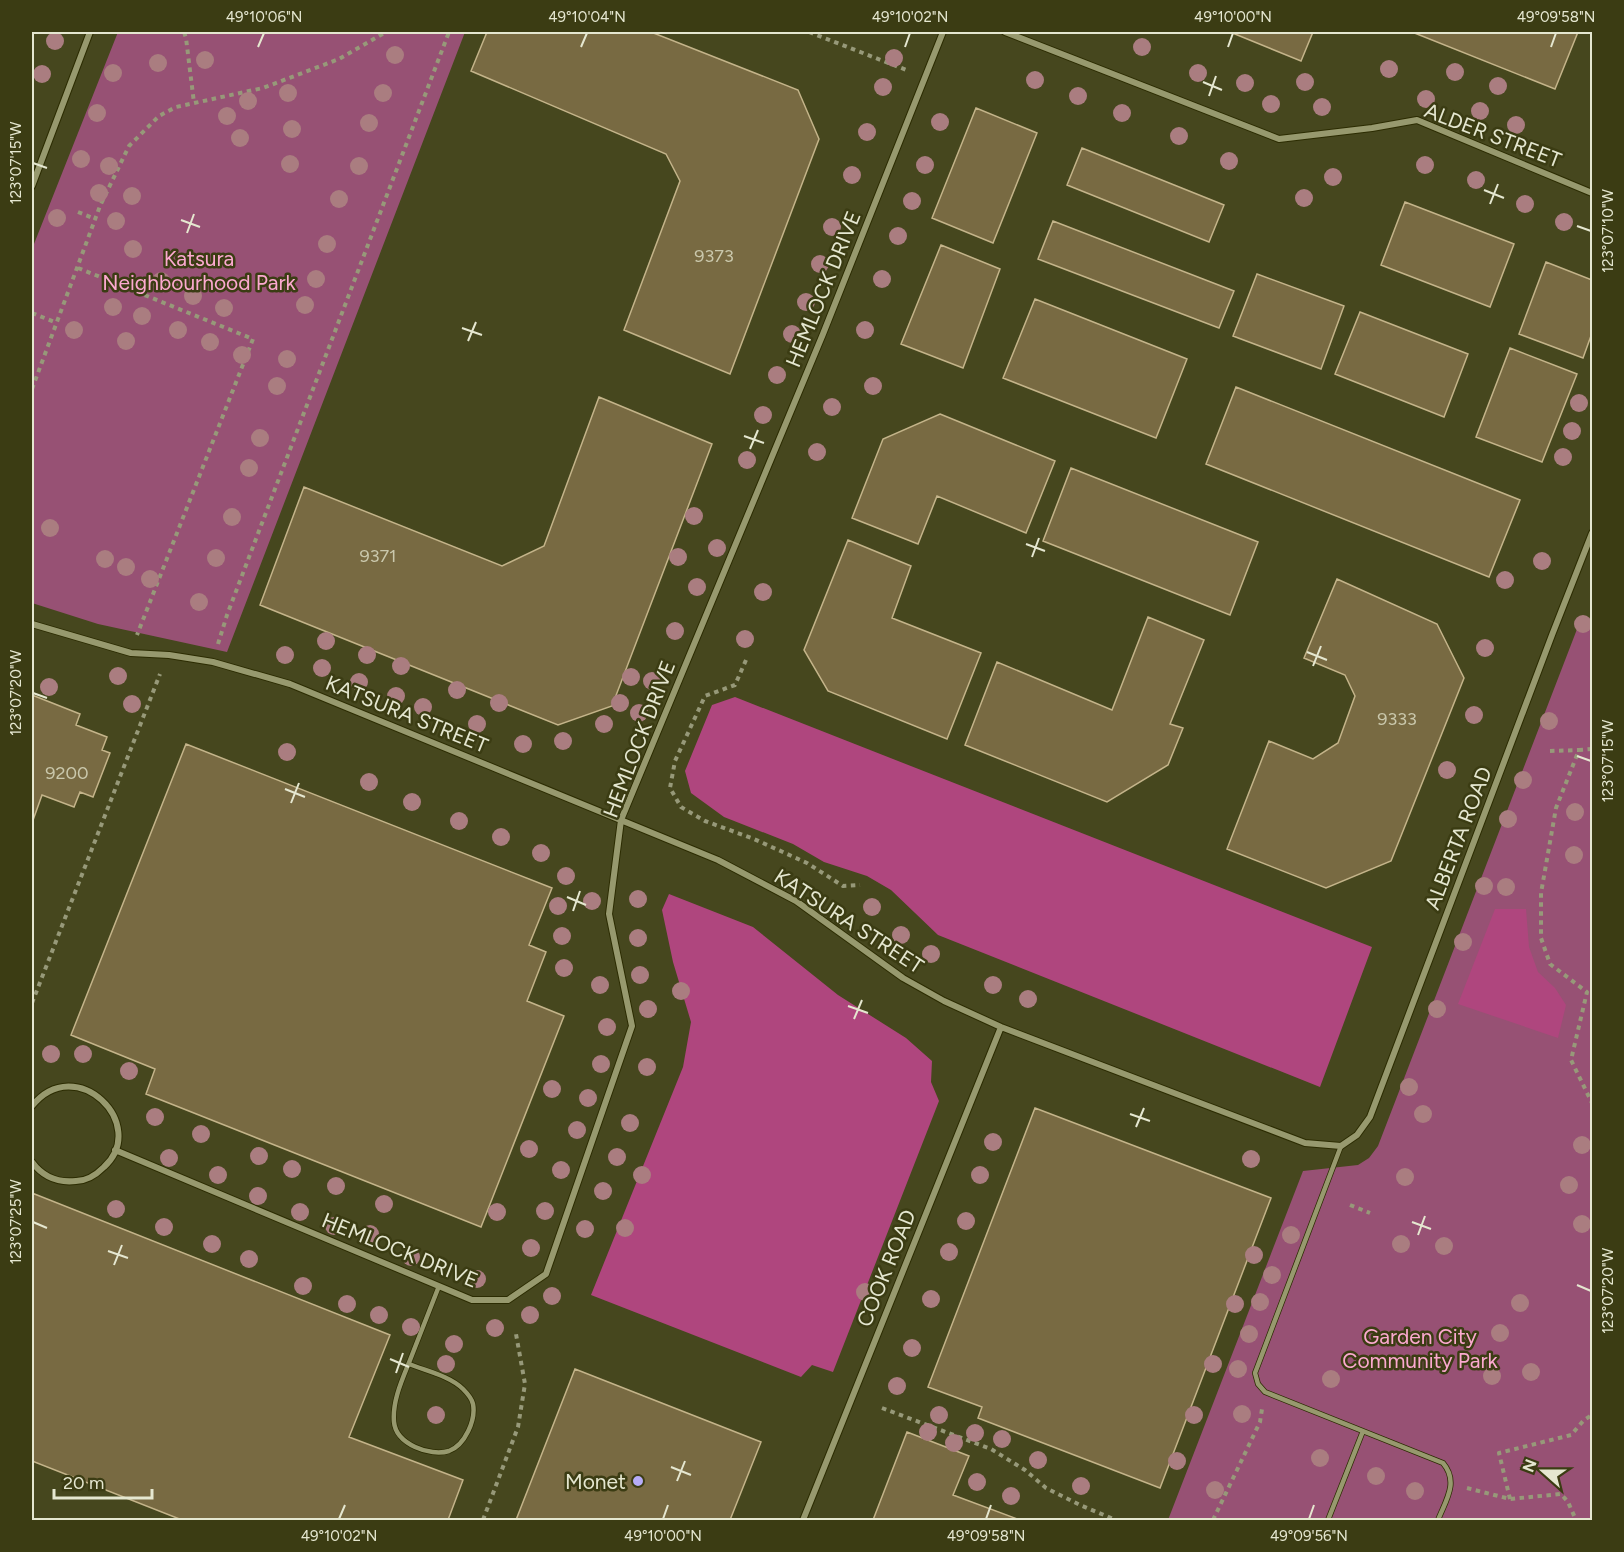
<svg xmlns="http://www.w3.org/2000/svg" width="1624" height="1552" viewBox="0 0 1624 1552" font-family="Figtree,sans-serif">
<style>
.green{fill:#975174}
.forest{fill:#af467e}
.building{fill:#786a42;stroke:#c4b48a;stroke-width:1.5}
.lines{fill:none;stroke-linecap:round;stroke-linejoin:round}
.lane-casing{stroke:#2c2c02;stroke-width:6}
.street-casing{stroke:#2c2c02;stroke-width:8}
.path{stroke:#979979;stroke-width:4;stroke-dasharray:4.5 4.5;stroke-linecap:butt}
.lane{stroke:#97996e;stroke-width:4.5}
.street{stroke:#97996e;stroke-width:6}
.tree{fill:#aa7d80}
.ticks{fill:none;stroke:#e5e7d0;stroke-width:2}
.poi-dot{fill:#b6acf8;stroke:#3b3c13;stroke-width:2}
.labels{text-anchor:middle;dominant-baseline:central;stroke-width:5;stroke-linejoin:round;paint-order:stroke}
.number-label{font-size:18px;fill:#cac8ac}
.street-label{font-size:21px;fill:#e5e7d0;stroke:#3b3c13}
.park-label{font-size:21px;fill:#fca9d0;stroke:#3b3c13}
.poi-label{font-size:21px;fill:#e5e7d0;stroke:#3b3c13;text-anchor:end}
.neatline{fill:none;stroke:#e5e7d0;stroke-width:2}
.ticks-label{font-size:15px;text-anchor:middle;fill:#e5e7d0}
</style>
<rect width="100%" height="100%" fill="#46471e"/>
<path class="green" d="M118 32H465L227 652 98 624 32 603V249Z
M1579 624 1592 629V1520H1168L1303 1171 1358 1165 1369 1158 1378 1146Z"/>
<path class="forest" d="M735 697 1372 947 1320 1087 938 935 891 890 867 876 824 862 793 844 724 817 691 793 685 771 712 705Z
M669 894 753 927 838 995 906 1038 932 1061 931 1082 939 1101 833 1372 812 1365 801 1377 591 1295 683 1067 691 1022 673 962 662 910Z
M1495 909H1526L1529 947 1538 972 1555 988 1566 1005 1558 1038 1458 1004Z"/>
<path class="building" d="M487 32H651L798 90 819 139 730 374 624 330 680 181 666 154 471 71Z
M1230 32H1313L1301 61Z
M1412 32H1578L1555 89Z
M976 108 1037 133 993 243 932 218Z
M1082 148 1224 205 1209 242 1067 185Z
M1405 202 1514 244 1490 307 1381 265Z
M1053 221 1234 291 1219 328 1038 259Z
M941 245 1000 269 963 368 901 344Z
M1546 262 1592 280V333L1583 358 1519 334Z
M1257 274 1344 306 1321 369 1233 336Z
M1035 299 1187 359 1156 438 1003 378Z
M1360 312 1468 354 1444 417 1335 374Z
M1510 348 1577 374 1542 462 1476 437Z
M1236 387 1520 500 1489 577 1206 464Z
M599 397 712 444 612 706 558 725 260 605 304 487 502 566 544 546Z
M940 414 1055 461 1026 533 937 496 918 544 852 518 883 439Z
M1071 468 1258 542 1230 615 1043 541Z
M848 540 911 566 892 618 981 653 947 739 828 691 804 650Z
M1337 579 1437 624 1464 678 1391 861 1326 888 1227 849 1269 741 1313 759 1338 743 1355 696 1345 675 1304 658Z
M1148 617 1204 640 1170 724 1183 728 1168 765 1107 802 965 745 997 662 1112 710Z
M32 695 80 714 76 725 107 737 102 750 110 753 93 797 80 792 74 807 42 795 32 823Z
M186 744 552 888 529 945 546 952 527 1001 564 1016 481 1227 146 1094 155 1069 71 1035Z
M1035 1108 1271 1198 1160 1488 978 1418 982 1407 928 1387Z
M32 1193 390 1335 349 1437 463 1480 448 1520H182L32 1461Z
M575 1369 761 1442 730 1520H516Z
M907 1432 969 1456 953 1495 1020 1520H873Z"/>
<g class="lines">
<defs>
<path id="lane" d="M1341 1146 1255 1373 1258 1384 1265 1392 1443 1463C1459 1482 1446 1500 1438 1520
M409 1364C426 1371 450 1376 463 1389 467 1393 472 1399 473 1404 476 1420 465 1445 449 1451 430 1457 396 1444 394 1422 392 1399 404 1376 412 1355 421 1332 430 1309 439 1286
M1328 1520 1363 1431"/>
<path id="street" d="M1005 32 1279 139 1372 128 1417 120 1592 193
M32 186 90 32
M32 624 131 653 169 655 213 662 290 684 718 860 796 901 903 978 944 1001 1001 1027 1305 1143 1341 1146 1357 1135 1370 1117 1552 635 1592 533
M32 1106C76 1051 150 1125 104 1167 96 1175 87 1181 76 1181 58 1183 43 1177 32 1162
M115 1150 472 1300H508L546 1274 632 1026 609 914 621 820 823 334 943 32
M803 1520 1001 1027"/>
</defs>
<use href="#lane" class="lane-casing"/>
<use href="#street" class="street-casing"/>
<path class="path" d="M184 32 186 38 194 103
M809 32 909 71
M78 212 95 219
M78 268 253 339 137 635
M32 313 57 323
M32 389 100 206 129 146 159 116 176 107 263 88 339 59 386 32
M218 644 227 615 449 32
M746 660 735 685 705 696 675 761 670 788 681 807 705 821 754 839 807 863 843 886 860 885
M1592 749 1579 750 1556 808 1541 893V938L1550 964 1587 992 1571 1060 1592 1103
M1550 751 1579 750
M32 1003 160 674
M1350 1205 1370 1213
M882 1408 991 1449 1025 1470 1046 1488 1080 1505 1116 1520
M1467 1488 1510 1499 1561 1494 1568 1502 1576 1520
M1510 1499 1499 1453 1571 1435 1584 1420 1592 1415
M483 1520 518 1427 525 1384 516 1334
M1213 1520 1260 1422 1262 1409"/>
<use href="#lane" class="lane"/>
<use href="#street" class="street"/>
</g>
<g class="tree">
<circle cx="55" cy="41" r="9"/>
<circle cx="1142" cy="47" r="9"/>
<circle cx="395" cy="55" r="9"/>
<circle cx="894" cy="58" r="9"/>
<circle cx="205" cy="60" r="9"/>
<circle cx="158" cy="63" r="9"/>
<circle cx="1389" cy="69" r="9"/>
<circle cx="1455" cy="72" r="9"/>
<circle cx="113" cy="73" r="9"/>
<circle cx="1198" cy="73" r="9"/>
<circle cx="42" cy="74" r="9"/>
<circle cx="1035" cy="80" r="9"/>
<circle cx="1305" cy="82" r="9"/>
<circle cx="1245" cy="83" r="9"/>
<circle cx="1498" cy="86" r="9"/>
<circle cx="883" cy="87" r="9"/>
<circle cx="288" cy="93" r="9"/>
<circle cx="383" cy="93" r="9"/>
<circle cx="1078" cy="96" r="9"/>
<circle cx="1426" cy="99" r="9"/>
<circle cx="248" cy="101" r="9"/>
<circle cx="1271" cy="104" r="9"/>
<circle cx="1322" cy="107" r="9"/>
<circle cx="1480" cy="111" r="9"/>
<circle cx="97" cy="113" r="9"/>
<circle cx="1122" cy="113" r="9"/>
<circle cx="227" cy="116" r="9"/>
<circle cx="940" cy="122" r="9"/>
<circle cx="369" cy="123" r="9"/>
<circle cx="1516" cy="125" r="9"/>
<circle cx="292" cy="129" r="9"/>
<circle cx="867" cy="132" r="9"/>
<circle cx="1179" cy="136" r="9"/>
<circle cx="240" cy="138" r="9"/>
<circle cx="81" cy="159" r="9"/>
<circle cx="1229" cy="161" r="9"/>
<circle cx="290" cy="164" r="9"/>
<circle cx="925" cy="165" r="9"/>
<circle cx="1425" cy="165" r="9"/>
<circle cx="109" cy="166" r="9"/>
<circle cx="359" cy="166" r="9"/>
<circle cx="852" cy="175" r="9"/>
<circle cx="1333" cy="177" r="9"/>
<circle cx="1476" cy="180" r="9"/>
<circle cx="99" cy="193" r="9"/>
<circle cx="132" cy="196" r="9"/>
<circle cx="1304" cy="198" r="9"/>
<circle cx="339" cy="199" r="9"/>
<circle cx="912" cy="201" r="9"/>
<circle cx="1525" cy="204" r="9"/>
<circle cx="57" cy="218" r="9"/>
<circle cx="116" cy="221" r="9"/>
<circle cx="1564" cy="222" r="9"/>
<circle cx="832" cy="227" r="9"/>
<circle cx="898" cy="236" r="9"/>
<circle cx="327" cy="244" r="9"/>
<circle cx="133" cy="249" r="9"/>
<circle cx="820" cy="264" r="9"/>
<circle cx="316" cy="279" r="9"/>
<circle cx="882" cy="279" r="9"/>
<circle cx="161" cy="281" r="9"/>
<circle cx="193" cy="296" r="9"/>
<circle cx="806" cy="302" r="9"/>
<circle cx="305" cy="305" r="9"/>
<circle cx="113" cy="307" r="9"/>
<circle cx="224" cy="308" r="9"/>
<circle cx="142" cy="316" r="9"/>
<circle cx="74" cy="330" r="9"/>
<circle cx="178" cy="330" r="9"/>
<circle cx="865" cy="330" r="9"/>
<circle cx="792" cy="334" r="9"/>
<circle cx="126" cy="341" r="9"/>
<circle cx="210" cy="342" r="9"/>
<circle cx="242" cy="355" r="9"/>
<circle cx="287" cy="359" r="9"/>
<circle cx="777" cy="375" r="9"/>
<circle cx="277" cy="386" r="9"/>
<circle cx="873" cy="386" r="9"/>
<circle cx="1579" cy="403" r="9"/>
<circle cx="832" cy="407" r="9"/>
<circle cx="763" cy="415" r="9"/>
<circle cx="1572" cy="431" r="9"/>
<circle cx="260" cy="438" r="9"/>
<circle cx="817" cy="452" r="9"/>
<circle cx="1563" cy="457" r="9"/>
<circle cx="747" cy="460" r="9"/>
<circle cx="249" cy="468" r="9"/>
<circle cx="694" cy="516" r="9"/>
<circle cx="232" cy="517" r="9"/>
<circle cx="50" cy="528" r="9"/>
<circle cx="717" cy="548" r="9"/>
<circle cx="678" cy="557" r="9"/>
<circle cx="216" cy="558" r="9"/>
<circle cx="105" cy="559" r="9"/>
<circle cx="1542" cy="561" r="9"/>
<circle cx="126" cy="567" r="9"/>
<circle cx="150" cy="579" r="9"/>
<circle cx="1505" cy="580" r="9"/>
<circle cx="697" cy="587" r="9"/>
<circle cx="763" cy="592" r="9"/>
<circle cx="199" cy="602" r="9"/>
<circle cx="1583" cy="624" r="9"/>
<circle cx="675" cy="631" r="9"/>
<circle cx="745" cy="639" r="9"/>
<circle cx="326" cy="641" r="9"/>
<circle cx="1485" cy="648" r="9"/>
<circle cx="285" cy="655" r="9"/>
<circle cx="367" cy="655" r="9"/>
<circle cx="401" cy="666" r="9"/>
<circle cx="322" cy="668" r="9"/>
<circle cx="118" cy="676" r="9"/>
<circle cx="631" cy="677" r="9"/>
<circle cx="652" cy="681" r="9"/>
<circle cx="359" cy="682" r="9"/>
<circle cx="49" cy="687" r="9"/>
<circle cx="457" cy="690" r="9"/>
<circle cx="396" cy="696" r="9"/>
<circle cx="499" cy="703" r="9"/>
<circle cx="620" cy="703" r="9"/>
<circle cx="132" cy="704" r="9"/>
<circle cx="423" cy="707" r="9"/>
<circle cx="639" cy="713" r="9"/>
<circle cx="1474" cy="715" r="9"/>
<circle cx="1549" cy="721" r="9"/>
<circle cx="477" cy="724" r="9"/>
<circle cx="604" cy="724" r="9"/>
<circle cx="563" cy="741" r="9"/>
<circle cx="523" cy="744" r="9"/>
<circle cx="287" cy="752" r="9"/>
<circle cx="1447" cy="770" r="9"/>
<circle cx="1523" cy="780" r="9"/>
<circle cx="369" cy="782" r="9"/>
<circle cx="412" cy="802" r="9"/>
<circle cx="1575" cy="812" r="9"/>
<circle cx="1508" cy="819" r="9"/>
<circle cx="459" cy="821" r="9"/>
<circle cx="501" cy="837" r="9"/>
<circle cx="541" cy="853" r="9"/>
<circle cx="1574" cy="855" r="9"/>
<circle cx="566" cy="876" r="9"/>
<circle cx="1484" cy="886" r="9"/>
<circle cx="1506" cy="887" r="9"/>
<circle cx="638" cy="899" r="9"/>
<circle cx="592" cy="901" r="9"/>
<circle cx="558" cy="906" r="9"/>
<circle cx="872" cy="907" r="9"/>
<circle cx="901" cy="935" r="9"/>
<circle cx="562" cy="936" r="9"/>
<circle cx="638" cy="938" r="9"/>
<circle cx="1463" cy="942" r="9"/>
<circle cx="931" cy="954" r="9"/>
<circle cx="564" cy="968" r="9"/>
<circle cx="640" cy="975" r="9"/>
<circle cx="600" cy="985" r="9"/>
<circle cx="993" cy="985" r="9"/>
<circle cx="681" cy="991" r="9"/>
<circle cx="1028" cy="999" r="9"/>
<circle cx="648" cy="1009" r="9"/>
<circle cx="1437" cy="1009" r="9"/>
<circle cx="607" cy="1027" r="9"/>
<circle cx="51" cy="1054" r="9"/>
<circle cx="83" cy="1054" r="9"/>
<circle cx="601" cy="1064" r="9"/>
<circle cx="647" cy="1067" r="9"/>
<circle cx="129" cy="1071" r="9"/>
<circle cx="1409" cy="1087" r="9"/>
<circle cx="552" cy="1089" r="9"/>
<circle cx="588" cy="1098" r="9"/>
<circle cx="1423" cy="1114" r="9"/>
<circle cx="155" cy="1117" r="9"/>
<circle cx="630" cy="1123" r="9"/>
<circle cx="577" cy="1130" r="9"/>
<circle cx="201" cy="1134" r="9"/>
<circle cx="993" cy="1142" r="9"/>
<circle cx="1582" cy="1145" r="9"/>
<circle cx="529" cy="1149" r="9"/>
<circle cx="259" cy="1156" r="9"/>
<circle cx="617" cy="1157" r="9"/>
<circle cx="169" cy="1158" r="9"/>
<circle cx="1251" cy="1159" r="9"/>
<circle cx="292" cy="1169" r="9"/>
<circle cx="561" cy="1170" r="9"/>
<circle cx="218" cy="1175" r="9"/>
<circle cx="642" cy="1175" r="9"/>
<circle cx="980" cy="1175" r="9"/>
<circle cx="1405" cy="1177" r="9"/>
<circle cx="1569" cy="1185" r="9"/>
<circle cx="336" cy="1186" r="9"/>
<circle cx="603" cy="1191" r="9"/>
<circle cx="258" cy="1196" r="9"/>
<circle cx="384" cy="1204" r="9"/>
<circle cx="116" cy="1209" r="9"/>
<circle cx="545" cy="1211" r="9"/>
<circle cx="300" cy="1212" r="9"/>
<circle cx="497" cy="1212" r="9"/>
<circle cx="966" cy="1221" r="9"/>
<circle cx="1582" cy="1224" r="9"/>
<circle cx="334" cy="1226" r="9"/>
<circle cx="164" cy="1227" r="9"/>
<circle cx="625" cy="1228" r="9"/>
<circle cx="585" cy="1229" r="9"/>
<circle cx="370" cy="1234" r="9"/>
<circle cx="1291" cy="1235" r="9"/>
<circle cx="212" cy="1244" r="9"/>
<circle cx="1401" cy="1244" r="9"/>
<circle cx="1444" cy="1246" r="9"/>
<circle cx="531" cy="1248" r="9"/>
<circle cx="949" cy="1252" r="9"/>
<circle cx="1254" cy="1255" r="9"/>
<circle cx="411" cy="1257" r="9"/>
<circle cx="249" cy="1259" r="9"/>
<circle cx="1272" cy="1275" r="9"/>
<circle cx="477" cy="1279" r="9"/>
<circle cx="303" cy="1286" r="9"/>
<circle cx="865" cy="1292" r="9"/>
<circle cx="552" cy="1296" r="9"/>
<circle cx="931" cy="1299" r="9"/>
<circle cx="1260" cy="1302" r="9"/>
<circle cx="1520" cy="1303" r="9"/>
<circle cx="347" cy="1304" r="9"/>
<circle cx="1235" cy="1304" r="9"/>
<circle cx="379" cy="1315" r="9"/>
<circle cx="530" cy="1315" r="9"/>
<circle cx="411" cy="1327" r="9"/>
<circle cx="495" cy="1328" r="9"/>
<circle cx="1500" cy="1333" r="9"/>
<circle cx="1249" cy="1334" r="9"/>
<circle cx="454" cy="1344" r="9"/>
<circle cx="912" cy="1348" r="9"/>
<circle cx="446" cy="1364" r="9"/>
<circle cx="1213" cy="1364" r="9"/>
<circle cx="1238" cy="1369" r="9"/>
<circle cx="1531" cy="1372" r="9"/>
<circle cx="1492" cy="1376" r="9"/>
<circle cx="1331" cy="1379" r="9"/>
<circle cx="897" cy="1386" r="9"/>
<circle cx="1242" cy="1414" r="9"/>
<circle cx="436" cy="1415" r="9"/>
<circle cx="939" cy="1415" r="9"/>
<circle cx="1194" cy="1415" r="9"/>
<circle cx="928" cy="1432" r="9"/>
<circle cx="975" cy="1433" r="9"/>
<circle cx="1002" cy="1439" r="9"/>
<circle cx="954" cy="1443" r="9"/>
<circle cx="1320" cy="1458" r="9"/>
<circle cx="1038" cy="1460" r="9"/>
<circle cx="1177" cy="1461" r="9"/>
<circle cx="1376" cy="1476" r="9"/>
<circle cx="977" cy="1482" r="9"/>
<circle cx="1081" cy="1486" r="9"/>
<circle cx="1215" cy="1490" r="9"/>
<circle cx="1415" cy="1491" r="9"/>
<circle cx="1011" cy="1496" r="9"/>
</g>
<path class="ticks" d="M258 47 264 33M581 47 587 33M905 47 910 33M1228 47 1233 33M1551 47 1556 33M1203 82 1222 90M1209 96 1216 76M33 163 47 168M1484 190 1504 198M1490 204 1498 184M181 220 200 227M1577 226 1591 231M187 233 194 214M462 328 482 335M468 341 476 322M744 436 764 443M750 449 758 430M1026 544 1045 551M1032 557 1039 538M1307 652 1327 660M1313 666 1321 646M33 693 47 698M1577 756 1591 761M285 789 305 797M291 803 299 783M567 897 586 905M573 911 580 891M848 1006 868 1013M854 1019 862 1000M1130 1114 1150 1121M1136 1127 1144 1108M33 1222 47 1228M1412 1222 1431 1229M1418 1235 1425 1216M108 1251 128 1258M114 1265 122 1245M1577 1285 1591 1291M390 1359 409 1367M396 1373 403 1353M671 1467 691 1475M677 1481 685 1461M339 1519 345 1505M663 1519 668 1505M986 1519 991 1505M1309 1519 1314 1505"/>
<circle class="poi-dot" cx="638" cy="1481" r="6"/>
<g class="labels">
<g class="number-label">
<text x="714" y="256">9373</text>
<text x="378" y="556">9371</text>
<text x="1397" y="719">9333</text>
<text x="67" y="773">9200</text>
</g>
<g class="street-label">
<text transform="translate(1493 135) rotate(21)">ALDER STREET</text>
<text transform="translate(823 289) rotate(-68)">HEMLOCK DRIVE</text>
<text transform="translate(407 714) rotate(22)">KATSURA STREET</text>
<text transform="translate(639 739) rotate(-69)">HEMLOCK DRIVE</text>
<text transform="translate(1458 838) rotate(-69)">ALBERTA ROAD</text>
<text transform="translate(849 921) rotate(33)">KATSURA STREET</text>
<text transform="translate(400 1250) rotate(22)">HEMLOCK DRIVE</text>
<text transform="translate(886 1268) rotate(-68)">COOK ROAD</text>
</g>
<g class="park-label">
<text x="199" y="258">Katsura<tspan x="199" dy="24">Neighbourhood Park</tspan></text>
<text x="1420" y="1336">Garden City<tspan x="1420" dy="24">Community Park</tspan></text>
</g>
<g class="poi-label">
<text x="626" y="1481">Monet</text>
</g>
</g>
<rect width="1624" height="1552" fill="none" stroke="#3b3c13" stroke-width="66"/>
<g transform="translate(1543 1471) rotate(291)" stroke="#3b3c13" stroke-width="4.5" paint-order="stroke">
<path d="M0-4.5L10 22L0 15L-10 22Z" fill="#e5e7d0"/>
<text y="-9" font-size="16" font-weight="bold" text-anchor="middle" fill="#e5e7d0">N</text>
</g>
<path d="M54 1489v9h98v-9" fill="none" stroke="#e5e7d0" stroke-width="3"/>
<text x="63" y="1489" font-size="18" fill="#e5e7d0" stroke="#3b3c13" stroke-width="4.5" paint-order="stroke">20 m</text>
<rect x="33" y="33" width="1558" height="1486" class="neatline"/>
<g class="ticks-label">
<text x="264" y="22">49°10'06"N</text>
<text x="587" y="22">49°10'04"N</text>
<text x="910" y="22">49°10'02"N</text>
<text x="1233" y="22">49°10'00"N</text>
<text x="1556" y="22">49°09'58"N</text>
<text transform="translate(16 163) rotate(-90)" y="5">123°07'15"W</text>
<text transform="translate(1608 231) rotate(-90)" y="5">123°07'10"W</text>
<text transform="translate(16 693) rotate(-90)" y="5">123°07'20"W</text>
<text transform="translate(1608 761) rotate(-90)" y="5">123°07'15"W</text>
<text transform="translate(16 1222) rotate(-90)" y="5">123°07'25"W</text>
<text transform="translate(1608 1291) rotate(-90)" y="5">123°07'20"W</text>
<text x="339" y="1541">49°10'02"N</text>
<text x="663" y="1541">49°10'00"N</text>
<text x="986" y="1541">49°09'58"N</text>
<text x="1309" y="1541">49°09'56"N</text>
</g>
</svg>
